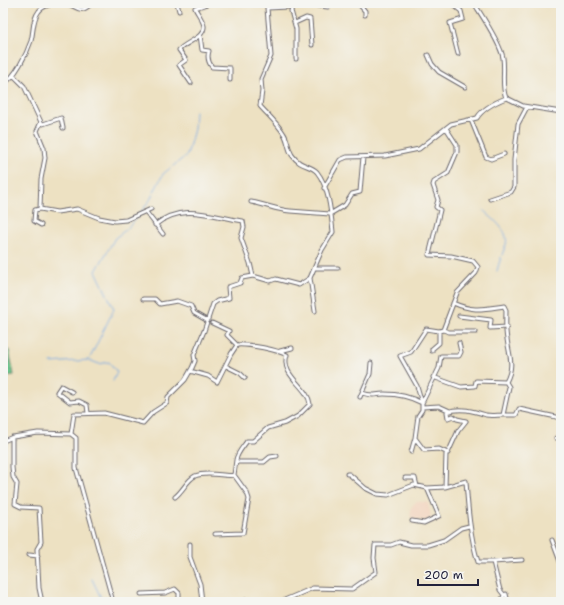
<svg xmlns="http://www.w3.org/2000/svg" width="564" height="605" viewBox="0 0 564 605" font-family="'Shantell Sans',sans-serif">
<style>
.built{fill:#f2d4be}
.grass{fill:url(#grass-dots);stroke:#497666}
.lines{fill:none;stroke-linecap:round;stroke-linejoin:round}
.stream{stroke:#78aae4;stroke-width:1}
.minor-casing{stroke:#69656a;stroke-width:5}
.minor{stroke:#fff;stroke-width:3}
</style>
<defs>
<pattern id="grass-dots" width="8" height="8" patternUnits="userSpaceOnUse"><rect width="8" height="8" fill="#70ca90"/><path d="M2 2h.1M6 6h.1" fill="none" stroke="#61ad7d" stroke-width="1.8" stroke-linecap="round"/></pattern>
</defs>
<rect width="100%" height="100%" fill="#f6f6f2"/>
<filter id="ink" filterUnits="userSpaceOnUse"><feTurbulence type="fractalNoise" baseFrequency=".025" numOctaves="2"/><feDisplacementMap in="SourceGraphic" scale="8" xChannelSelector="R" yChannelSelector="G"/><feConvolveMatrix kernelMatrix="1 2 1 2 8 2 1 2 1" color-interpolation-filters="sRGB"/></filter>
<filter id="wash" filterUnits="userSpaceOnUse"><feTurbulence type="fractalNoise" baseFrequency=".012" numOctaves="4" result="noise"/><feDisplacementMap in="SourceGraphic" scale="16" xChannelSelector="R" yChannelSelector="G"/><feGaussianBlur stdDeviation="0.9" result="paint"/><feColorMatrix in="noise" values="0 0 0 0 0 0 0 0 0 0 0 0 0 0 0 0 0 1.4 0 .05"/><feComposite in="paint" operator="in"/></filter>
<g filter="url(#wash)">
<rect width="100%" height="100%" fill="#ede1c2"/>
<path class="built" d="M416 502H428L431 517 426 521 414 519 410 516 412 506Z"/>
<path class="grass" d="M9 350 14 375 5 376 3 351Z"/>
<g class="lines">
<path class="stream" d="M484 211C493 219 512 233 505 247 502 255 499 262 497 271
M141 212 150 200 163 174 187 155 194 129 195 111
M89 360 114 309 96 271 115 238 127 229 137 217
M51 363 89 360 99 364 109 362 117 372 113 381
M92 579 103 602"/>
</g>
</g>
<g filter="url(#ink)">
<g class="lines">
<defs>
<path id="minor" d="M177 3 179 11
M358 3 365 11V15
M455 3 456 7 461 11 463 19 450 23 458 54
M295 23 306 18 310 19 312 45
M200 35 202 50 209 51C207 57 208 62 212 67L230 68V80
M428 55 432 64 439 72 465 87
M296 59V29L291 11 292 7 303 4 328 7
M13 75 24 86 41 122 37 131 44 148 45 158 41 179 40 209 57 212 77 209 99 218 115 221 126 220 151 209
M191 83 179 65 186 60 179 50C185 42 205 38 204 26 203 20 197 13 195 8L210 3
M3 84C15 78 27 53 31 41 34 30 32 20 39 11 45 4 59 2 68 4 78 7 80 15 92 3
M507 98 523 106 561 112
M471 120 486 157 491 159 504 154
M41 122 43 124 61 118 63 128
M446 128 457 145V152L448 173 434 182 433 185 438 200 436 207 440 210 429 255 451 256 473 261 478 267 476 273 457 293 443 330 439 331 426 329 411 352 400 356 417 386 422 403V410L418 416 415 438 424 450 439 449 448 453 458 431 466 421 457 419 453 416 448 418 447 412C460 407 474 411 486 415 491 416 498 415 503 415
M324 188 340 160 347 157 385 156 419 149 451 124 477 118C483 108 496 102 506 98 501 86 505 71 503 58 501 44 482 16 474 3
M490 199 511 192 514 187V160L518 124 527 107
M251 202C264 204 277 210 290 211 304 212 316 213 330 214L345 205 352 194 360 192 363 157
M40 209 35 210 34 221 41 225
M146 212 163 234
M155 225C183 202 213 217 243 221L244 227 241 238 250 263 253 276
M315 268H338
M310 278 315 311
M143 299H155L160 304 177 301 191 306 194 313 208 321
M453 303C473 312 483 309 504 306L506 310C506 320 505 329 507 339 509 355 515 365 506 382L509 387 503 415H516L519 409 561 418
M459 316 491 320 490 328 507 327
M212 323 229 331 227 335 237 345
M443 330 449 332H476
M280 351 292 348
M432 351V349L439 343V331
M226 366 240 373 245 378
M190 371 208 376 217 382 231 354 237 345C249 344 278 350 287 355 280 376 308 386 310 404L298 416 285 423 268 428 253 441H247C243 447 237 453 236 460L237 462H264L270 457 277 456
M433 377 461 387 475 386 476 381 506 382
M72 392 61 386 57 392 70 402 79 401 87 405 88 413
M362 393C374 397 374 394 384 394 396 394 411 397 422 403L439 368 441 356H459L461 352 459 343
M360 397 370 374 371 363
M422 407 439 406 450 411
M71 434 74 414 104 413 143 423 153 412 167 403 168 397 185 380 192 368 195 361 194 355 204 331 213 304 217 301 229 298 228 287 240 283 242 278 253 276 270 281 276 279 299 285 310 278 322 250 333 232C331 213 329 187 317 172 310 164 301 168 292 155 288 149 288 140 284 134 278 124 268 115 260 106L262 91 261 79 271 56 267 8 288 7
M71 434 76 438V468L113 602
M12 437V467L13 477 17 484 15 504 21 507 39 508 41 542 37 549 38 568 39 588 42 602
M556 438 561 437
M3 441 13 437 38 433 71 434
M411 452 415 438
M446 454 445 487 466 481C468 509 470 536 478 562H493L500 590 504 595 501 602
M347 474H349L365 488 377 494 388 495 414 485 427 488 445 487
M405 478H415L417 486
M175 497C183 491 187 480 195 476 210 470 226 478 234 475L236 460
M412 521 424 523 439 516 427 488
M215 534 243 533 249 499 247 493 234 475
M552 540 561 564
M190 544V557L200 584 202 602
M29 555 38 556
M493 562 522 560
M141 594 165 593 175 589 179 593V600L191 602
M504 595 506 594 508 602
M246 600 247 602
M280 602 313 588 352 589 376 572 374 558 375 545H391L399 542 411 545H428L444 540 461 528 469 526"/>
</defs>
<use href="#minor" class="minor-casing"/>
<use href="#minor" class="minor"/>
</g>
</g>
<rect width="564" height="605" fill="none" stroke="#f6f6f2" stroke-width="16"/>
<path d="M418 579v6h60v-6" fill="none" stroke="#22223b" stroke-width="2"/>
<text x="424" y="579" font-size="12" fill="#22223b" stroke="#f6f6f2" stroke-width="3" paint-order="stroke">200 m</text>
</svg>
